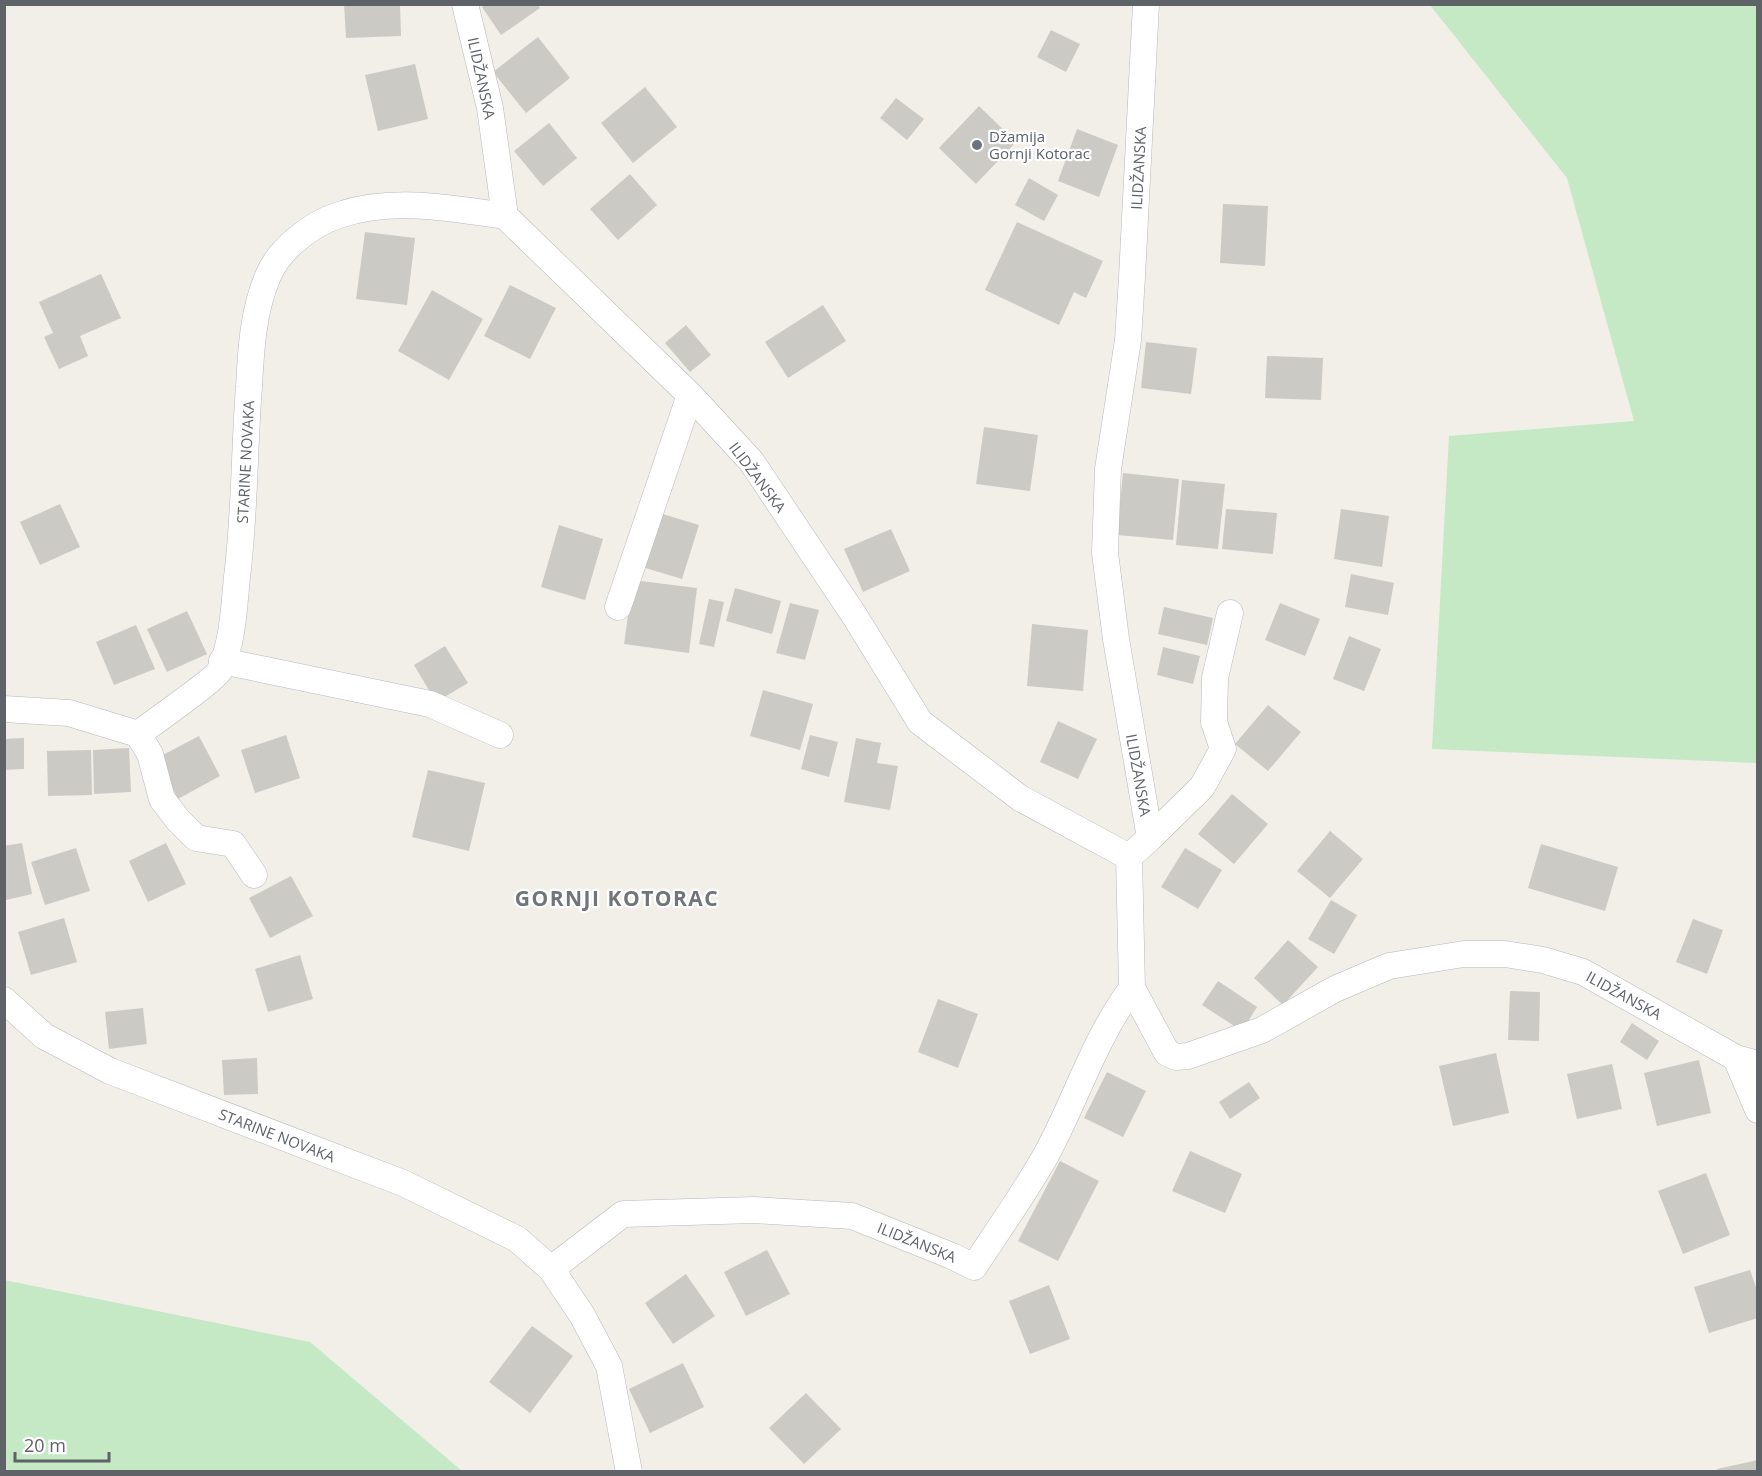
<svg xmlns="http://www.w3.org/2000/svg" width="1762" height="1476" viewBox="0 0 1762 1476" font-family="'Open Sans',sans-serif">
<style>
.green{fill:#c5e8c5}
.building{fill:#cccac5}
.lines{fill:none;stroke-linecap:round;stroke-linejoin:round}
.minor-casing{stroke:#b5b8bc;stroke-width:27}
.minor{stroke:#fff;stroke-width:26}
.worship-dot{fill:#6b7280;stroke:#fff;stroke-width:2}
.labels{text-anchor:middle;dominant-baseline:central;stroke-width:4.5;stroke-linejoin:round;paint-order:stroke}
.street-label{font-size:15px;fill:#5f6368;stroke:#fff}
.worship-label{font-size:15px;fill:#5b616d;stroke:#fff;text-anchor:start}
.district-label{font-size:21px;font-weight:bold;letter-spacing:1.5px;fill:#70757a;stroke:#fff}
</style>
<rect width="100%" height="100%" fill="#f1efe8"/>
<path class="green" d="M1430 5H1757V763L1432 749 1449 436 1634 421 1567 178Z
M4 1280 310 1342 462 1471H5Z"/>
<path class="building" d="M344 4H400L401 36 346 38Z
M486 4H537L540 8 501 35 482 7Z
M1051 30 1080 44 1066 72 1037 57Z
M538 37 570 78 526 113 493 72Z
M415 64 428 119 378 131 365 75Z
M645 87 677 127 633 163 601 123Z
M896 98 924 119 907 140 880 118Z
M979 106 1016 142 976 184 939 148Z
M549 123 577 158 543 186 514 151Z
M1077 129 1118 145 1099 197 1058 181Z
M630 174 657 205 618 240 590 209Z
M1029 178 1058 195 1044 221 1015 205Z
M1223 204 1268 206 1265 266 1220 263Z
M1017 222 1103 261 1086 298 1074 292 1059 325 985 290Z
M365 232 415 238 407 305 356 299Z
M101 274 121 318 80 336 88 356 59 369 44 337 53 333 39 302Z
M510 285 556 308 530 359 484 336Z
M432 290 483 319 449 380 398 351Z
M823 305 846 341 788 378 765 342Z
M686 325 711 355 690 372 665 343Z
M1146 342 1197 348 1191 394 1141 388Z
M1267 356 1323 358 1321 400 1265 398Z
M984 427 1038 435 1030 491 976 484Z
M1123 473 1179 479 1173 540 1117 535Z
M1182 480 1225 484 1218 549 1176 545Z
M60 504 80 547 40 565 20 522Z
M1226 509 1277 513 1273 554 1222 549Z
M1341 509 1389 516 1382 567 1334 559Z
M656 512 699 525 682 579 639 566Z
M559 525 603 539 585 600 541 587Z
M891 529 910 571 863 592 844 549Z
M1351 574 1394 583 1388 615 1345 607Z
M633 580 697 588 689 653 624 644Z
M735 588 781 601 772 634 726 621Z
M709 599 724 602 714 647 699 644Z
M790 603 819 610 805 660 776 653Z
M1280 603 1320 619 1305 656 1265 640Z
M1164 607 1213 618 1207 645 1158 634Z
M187 611 207 654 167 672 147 629Z
M1032 624 1088 630 1083 691 1027 686Z
M136 625 155 669 114 685 96 642Z
M1349 636 1381 649 1364 691 1333 679Z
M445 646 468 683 436 702 414 665Z
M1163 647 1200 656 1193 684 1157 675Z
M763 690 813 704 800 750 750 736Z
M1268 705 1301 732 1268 771 1235 744Z
M1058 721 1097 739 1078 779 1040 762Z
M286 735 300 778 255 793 241 750Z
M810 735 838 742 829 777 801 769Z
M199 736 220 776 178 799 157 758Z
M24 738V769L4 770V739Z
M856 738 881 743 877 763 898 766 890 810 844 802Z
M129 748 131 792 94 794 93 750Z
M91 750 92 795 48 796 47 751Z
M428 770 485 783 469 851 412 837Z
M1232 794 1268 824 1234 864 1198 834Z
M1330 831 1363 859 1330 898 1297 871Z
M22 843 32 894 6 900 4 846Z
M166 843 186 884 148 902 129 861Z
M1541 844 1618 867 1605 911 1528 888Z
M76 848 90 891 45 905 31 862Z
M1185 848 1222 870 1198 909 1161 887Z
M291 876 313 916 270 938 249 898Z
M1331 900 1357 915 1334 954 1308 939Z
M64 918 77 962 31 975 18 932Z
M1693 919 1723 930 1707 974 1676 962Z
M1288 940 1318 967 1283 1005 1254 978Z
M300 955 313 999 268 1012 255 969Z
M1218 981 1257 1007 1242 1031 1202 1005Z
M1510 991 1540 992 1539 1041 1508 1040Z
M938 999 978 1014 958 1068 918 1052Z
M143 1008 147 1044 109 1049 105 1012Z
M1632 1023 1659 1041 1647 1060 1620 1042Z
M1496 1053 1509 1113 1453 1126 1439 1066Z
M257 1058 258 1094 224 1095 222 1060Z
M1699 1060 1711 1113 1657 1126 1644 1073Z
M1612 1064 1622 1109 1577 1119 1567 1074Z
M1107 1072 1146 1091 1123 1137 1084 1118Z
M1249 1082 1260 1098 1230 1119 1219 1102Z
M1190 1151 1242 1174 1225 1213 1172 1191Z
M1060 1161 1099 1181 1058 1261 1018 1241Z
M1706 1173 1730 1235 1683 1254 1658 1191Z
M767 1250 790 1294 746 1316 724 1272Z
M1750 1270 1758 1293V1318L1709 1333 1694 1287Z
M686 1274 715 1316 673 1344 645 1303Z
M1049 1285 1070 1339 1030 1354 1009 1301Z
M532 1326 573 1356 530 1413 489 1382Z
M683 1363 704 1407 650 1433 629 1389Z
M806 1393 841 1429 804 1464 769 1428Z
M1758 1460V1472H1718L1717 1469Z"/>
<g class="lines">
<defs>
<path id="minor" d="M465 4 490 108 505 216 690 395 751 461 854 615 920 722 1020 798 1129 857 1132 988 1167 1053 1176 1057 1188 1056 1262 1030 1335 989 1389 966 1464 954H1505L1543 960 1583 972 1736 1058 1758 1064
M618 607 690 395
M222 661 430 704 500 735
M4 709 69 713 138 734C151 724 216 679 220 670 233 642 234 607 237 577 245 514 244 450 249 387 251 349 253 311 268 276 279 249 311 224 339 215 392 197 451 208 505 216
M138 734 150 754 162 799 178 820 196 838 233 844 254 875
M1150 838 1202 787 1223 749 1214 722 1215 678 1230 613
M1129 857 1150 838 1116 639 1105 553 1108 469 1128 340 1132 277 1146 4
M4 1000 44 1036 110 1071 403 1183 517 1239 551 1269 582 1315 609 1366 629 1472
M1736 1058 1758 1110
M551 1269 623 1214 754 1210 852 1216 952 1256 974 1267C998 1230 1024 1194 1046 1155 1076 1100 1094 1039 1132 988"/>
</defs>
<use href="#minor" class="minor-casing"/>
<use href="#minor" class="minor"/>
</g>
<circle class="worship-dot" cx="977" cy="145" r="6"/>
<g class="labels">
<g class="street-label">
<text transform="translate(482 78) rotate(78)">ILIDŽANSKA</text>
<text transform="translate(1138 168) rotate(-87)">ILIDŽANSKA</text>
<text transform="translate(245 462) rotate(-87)">STARINE NOVAKA</text>
<text transform="translate(758 477) rotate(53)">ILIDŽANSKA</text>
<text transform="translate(1139 775) rotate(80)">ILIDŽANSKA</text>
<text transform="translate(1624 995) rotate(29)">ILIDŽANSKA</text>
<text transform="translate(277 1135) rotate(21)">STARINE NOVAKA</text>
<text transform="translate(917 1242) rotate(22)">ILIDŽANSKA</text>
</g>
<g class="worship-label">
<text x="989" y="136">Džamija<tspan x="989" dy="17">Gornji Kotorac</tspan></text>
</g>
<g class="district-label">
<text x="617" y="898">GORNJI KOTORAC</text>
</g>
</g>
<rect width="1762" height="1476" fill="none" stroke="#5f6368" stroke-width="12"/>
<path d="M15 1452v9h94v-9" fill="none" stroke="#5f6368" stroke-width="3"/>
<text x="24" y="1452" font-size="18" fill="#5f6368" stroke="#ffffff" stroke-width="4.5" paint-order="stroke">20 m</text>
</svg>
